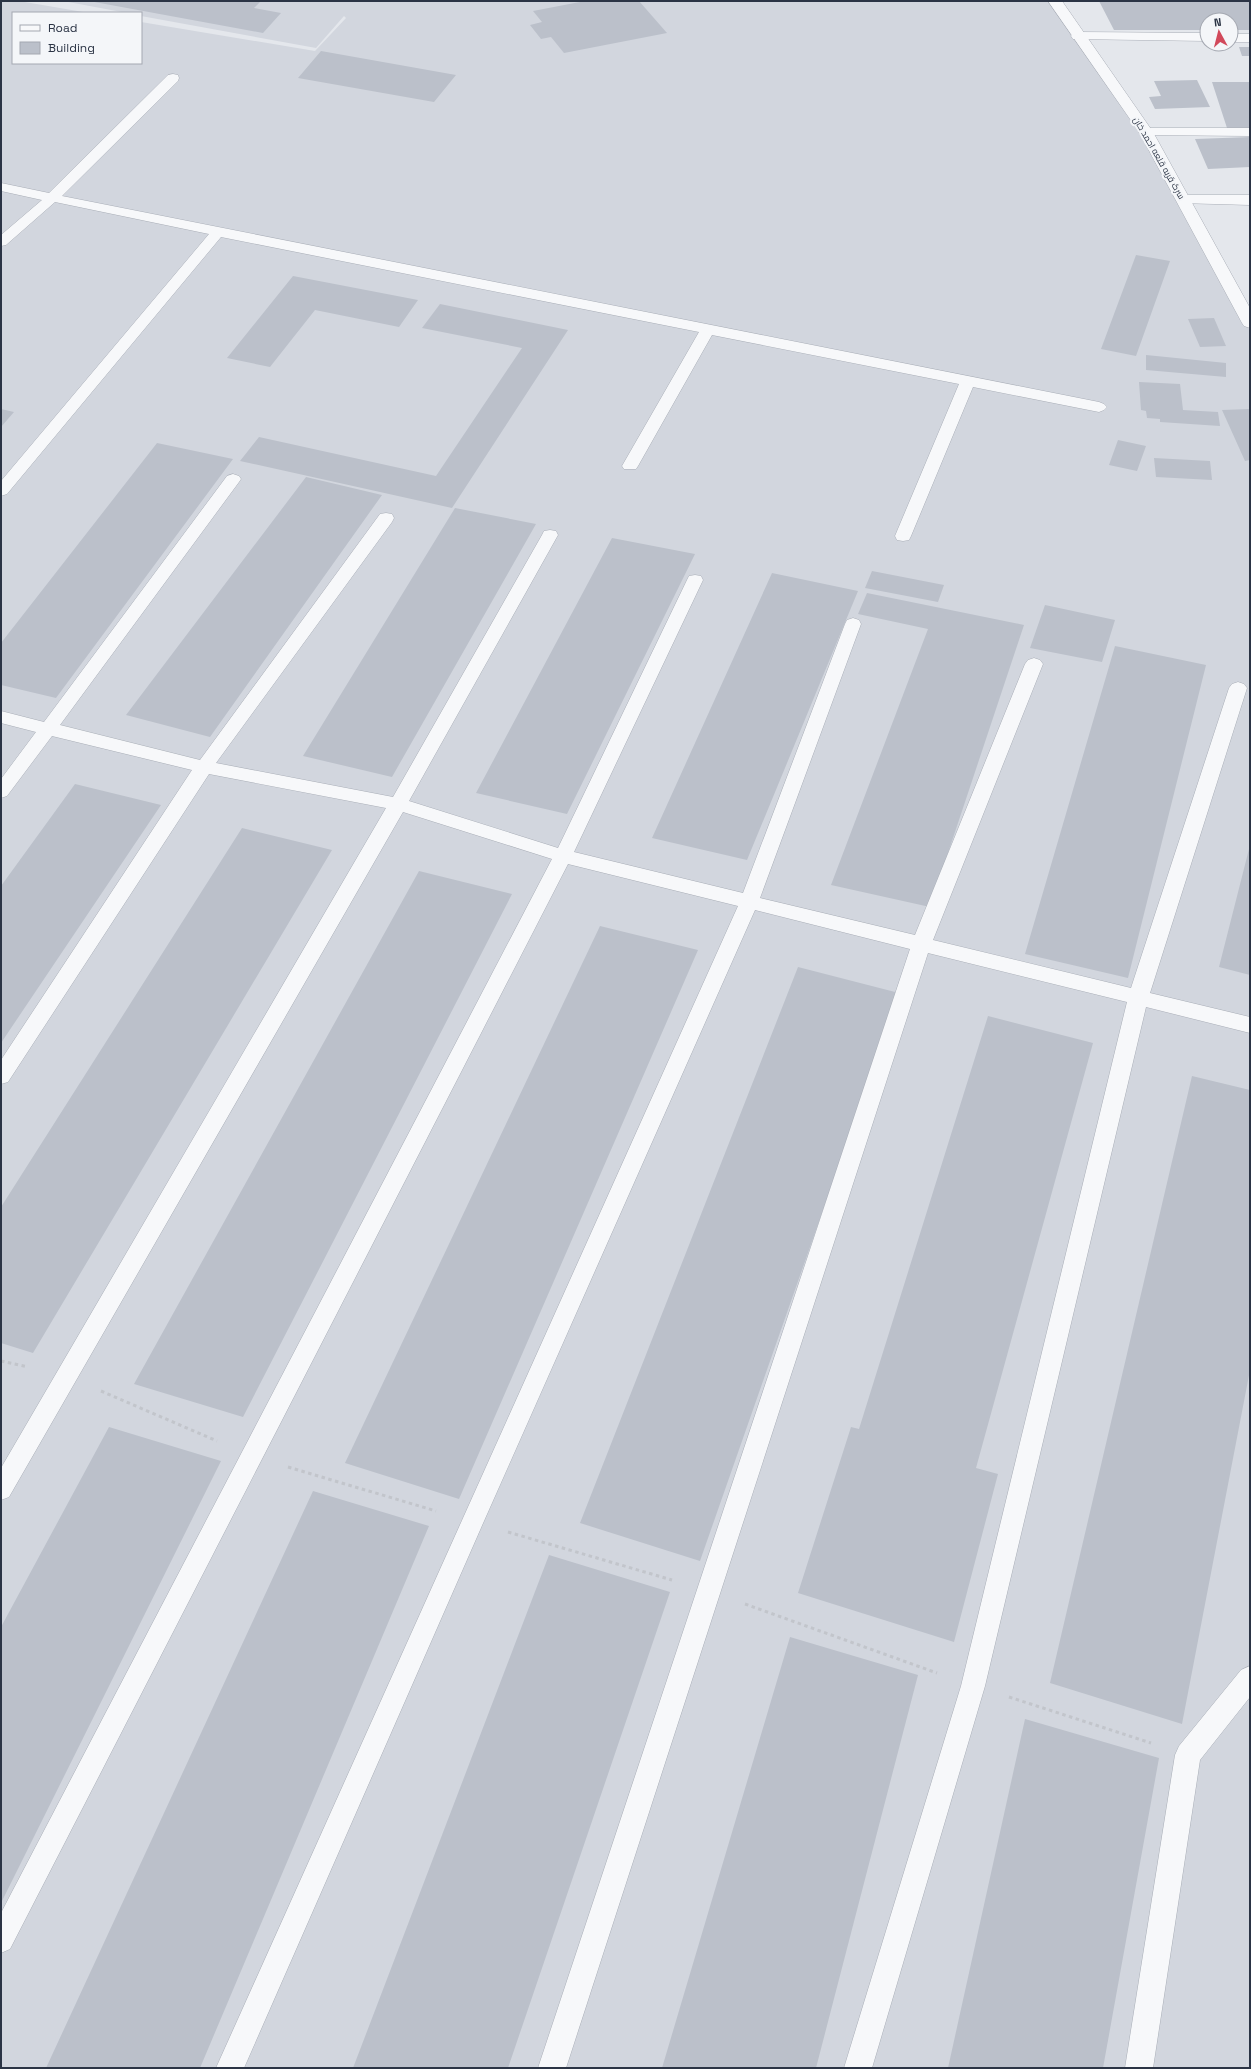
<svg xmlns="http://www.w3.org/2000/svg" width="1251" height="2069" viewBox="0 0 1251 2069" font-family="'Space Grotesk',Cairo,sans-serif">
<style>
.built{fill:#d2d6de}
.building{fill:#bbc0ca}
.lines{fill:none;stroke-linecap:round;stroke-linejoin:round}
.service-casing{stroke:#a9aeb7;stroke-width:1}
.minor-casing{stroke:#a9aeb7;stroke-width:1}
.tertiary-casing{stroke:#a9aeb7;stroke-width:1}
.path{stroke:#c2c5cb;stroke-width:3;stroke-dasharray:3.5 3.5;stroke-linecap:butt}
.service{fill:#f7f8fa;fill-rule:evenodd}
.minor{fill:#f7f8fa;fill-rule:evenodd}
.tertiary{fill:#f7f8fa;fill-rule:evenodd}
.labels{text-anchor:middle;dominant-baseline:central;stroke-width:4;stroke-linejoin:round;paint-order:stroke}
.far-street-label{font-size:9px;fill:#2b3445;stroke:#f4f6f9}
</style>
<rect width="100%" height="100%" fill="#e4e7ec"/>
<path class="built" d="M1 1H19L89 13H13V63H141V22L315 51 346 18 344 16 316 48 141 16V13H127L63 1H1055L1146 132 1250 323V2068H1Z"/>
<path class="building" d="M89 1H261L254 8 281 13 263 33Z
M585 1H639L667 33 564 53 551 37 541 39 530 25 542 22 533 11Z
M1099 1H1250V30H1231V20H1207V30H1114Z
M1239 47H1250V56H1242Z
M321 51 456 75 434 102 298 78Z
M1197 80 1210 107 1155 109 1149 97 1161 96 1154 81Z
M1212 82H1250V128H1227Z
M1250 137V167L1208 169 1195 139Z
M1136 255 1170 261 1136 356 1101 349Z
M293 276 418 300 399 327 315 310 270 367 227 358Z
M440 304 568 330 452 508 240 461 259 437 436 476 522 348 422 328Z
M1214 318 1226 346 1200 347 1188 319Z
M1146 355 1226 363V377L1146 370Z
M1139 382 1180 384 1183 410 1218 412 1220 426 1160 422V419L1147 418 1146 411 1141 410Z
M1 409 14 412 1 427Z
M1250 409V460L1245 461 1222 410Z
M1118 440 1146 446 1137 471 1109 465Z
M157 443 233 459 56 698 1 685V643Z
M1154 458 1210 461 1212 480 1156 477Z
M306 477 382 495 210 737 126 715Z
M455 508 536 524 392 777 303 756Z
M612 538 695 554 567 814 476 793Z
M872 571 944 585 938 602 865 588Z
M772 573 858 591 747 860 652 838Z
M867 593 1024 625 930 907 831 885 928 629 858 614Z
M1045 605 1115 620 1102 662 1030 648Z
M1115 646 1206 665 1128 978 1025 954Z
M75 784 161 805 1 1043V886Z
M242 828 332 850 33 1353 1 1343V1207Z
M1249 849H1250V975L1219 967Z
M419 871 512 894 243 1417 134 1384Z
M600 926 698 950 459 1499 345 1463Z
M798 967 899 993 700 1561 580 1523Z
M988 1016 1093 1043 976 1468 998 1474 954 1642 798 1593 851 1427 859 1429Z
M1192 1076 1250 1090V1370L1182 1724 1050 1683Z
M109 1427 221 1461 1 1903V1627Z
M313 1491 429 1526 200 2068H46Z
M549 1555 670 1592 508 2068H353Z
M790 1637 918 1675 816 2068H662Z
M1025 1719 1159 1758 1103 2068H948Z"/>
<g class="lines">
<defs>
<path id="service" d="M173 74 178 75 179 78 178 81 62 196 1099 402 1104 404 1107 407 1104 410 1099 412 973 387 911 536 909 540 903 541 897 540 895 536 959 384 712 335 638 466 636 469H624L622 466 699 332 221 237 7 494 1 496V481L209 234 55 202 6 245 1 246V235L42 200 1 191V183L49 193 168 75Z
M233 474 239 476 241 479 239 482 60 725 200 760 380 514 386 513 392 514 394 518 392 522 216 763 393 797 542 535 544 531 550 530 556 531 558 535 409 801 558 848 687 580 689 576 695 575 701 576 703 580 574 852 743 893 845 624 847 620 853 618 859 620 861 624 760 898 915 935 1025 664 1028 660 1034 658 1040 660 1043 664 933 940 1131 988 1229 688 1232 684 1238 682 1244 684 1247 688 1150 993 1250 1017V1033L1146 1007 985 1686 872 2068H844L961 1686 1127 1002 928 953 566 2068H538L910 949 755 910 484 1521 244 2068H216L738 906 568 864 10 1949 1 1953V1913L552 859 403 812 9 1497 1 1500V1468L386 808 209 774 8 1082 1 1084V1060L192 770 52 736 7 796 1 798V779L36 732 1 723V711L44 722 227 476Z
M1250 1666V1697L1200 1760 1153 2068H1125L1175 1755 1179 1746 1241 1670Z"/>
<path id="minor" d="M1078 32 1207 33V41L1073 39 1071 36 1073 33Z
M1231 34H1250V42H1231Z
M1146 128H1250V136L1141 135 1139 132 1141 129Z
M1184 195H1250V205L1179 203 1176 200 1179 197Z"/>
<path id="tertiary" d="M1048 1H1062L1153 132 1250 308V328L1244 326 1242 323 1139 132Z"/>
</defs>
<use href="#service" class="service-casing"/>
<use href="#minor" class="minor-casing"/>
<use href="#tertiary" class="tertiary-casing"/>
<path class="path" d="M1 1361 28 1367
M101 1391 217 1441
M288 1467 436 1511
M508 1532 672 1580
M745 1604 937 1673
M1009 1697 1151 1743"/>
<use href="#service" class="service"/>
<use href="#minor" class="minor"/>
<use href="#tertiary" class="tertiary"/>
</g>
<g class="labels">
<g class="far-street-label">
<text transform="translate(1159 158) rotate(60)">سرک قریه قلعه احمد خان</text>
</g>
</g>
<rect width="1251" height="2069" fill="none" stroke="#2b3445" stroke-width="4"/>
<rect x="12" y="12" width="130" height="52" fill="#f4f6f9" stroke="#a4a8b1"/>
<rect x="20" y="25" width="20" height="6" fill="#f7f8fa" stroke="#a4a8b1"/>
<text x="48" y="32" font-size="12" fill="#2b3445">Road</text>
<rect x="20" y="42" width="20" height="12" fill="#bbc0ca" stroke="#a4a8b1"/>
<text x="48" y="52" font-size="12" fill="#2b3445">Building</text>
<g transform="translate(1219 32) rotate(353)"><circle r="19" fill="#f4f6f9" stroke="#a4a8b1"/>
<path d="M0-3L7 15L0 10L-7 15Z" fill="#d1495b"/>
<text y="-6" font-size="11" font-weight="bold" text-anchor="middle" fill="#2b3445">N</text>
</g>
</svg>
